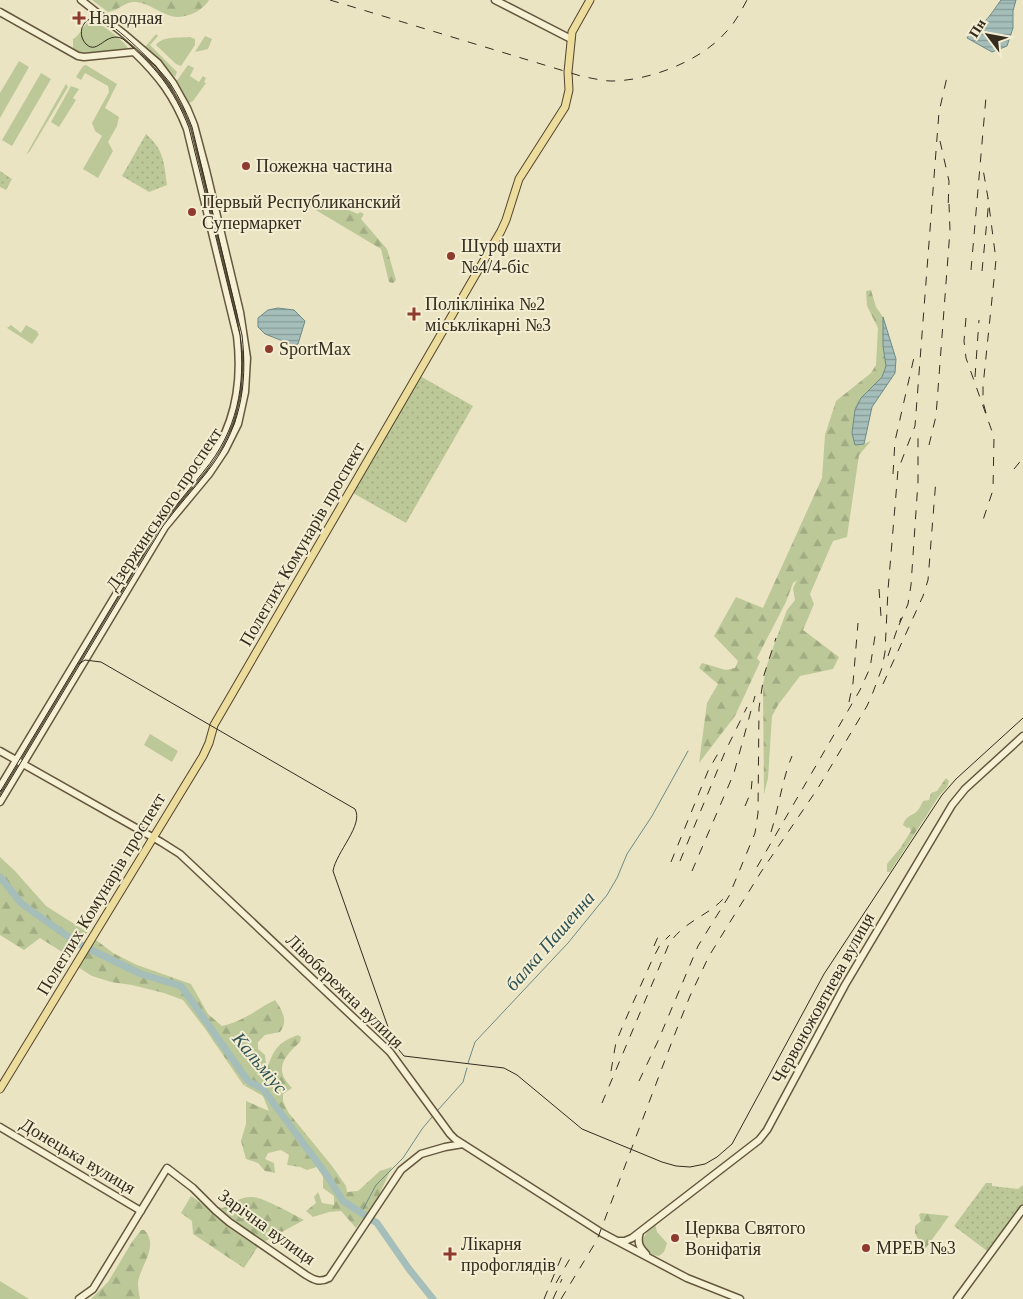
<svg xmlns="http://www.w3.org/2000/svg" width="1023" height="1299" viewBox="0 0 1023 1299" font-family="Georgia,serif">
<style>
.grass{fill:#bcc897}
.forest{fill:url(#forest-firs)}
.park{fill:url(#park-dots)}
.water{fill:url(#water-rules);stroke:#6c8b87}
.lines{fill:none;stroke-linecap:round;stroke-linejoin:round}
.stream{stroke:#6c8b87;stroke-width:1}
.river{stroke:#a5beba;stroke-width:7}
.secondary-casing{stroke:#65573e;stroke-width:9}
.primary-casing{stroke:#52442f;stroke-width:9}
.secondary{stroke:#f6f1d5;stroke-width:6}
.primary{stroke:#ecdd9c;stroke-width:7}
.tram{stroke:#342c1e;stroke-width:1}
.rail{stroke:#342c1e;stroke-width:1;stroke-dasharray:9 9;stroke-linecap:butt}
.poi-dot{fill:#8f3a2f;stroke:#f3edd2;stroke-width:2}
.labels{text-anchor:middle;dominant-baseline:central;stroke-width:4;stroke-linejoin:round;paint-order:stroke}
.poi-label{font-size:18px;fill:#342c1e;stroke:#f3edd2;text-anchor:start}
.street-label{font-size:18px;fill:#342c1e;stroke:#f3edd2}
.water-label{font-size:19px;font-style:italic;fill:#2e5153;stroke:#f3edd2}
</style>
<defs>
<pattern id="forest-firs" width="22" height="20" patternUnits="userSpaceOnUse" patternTransform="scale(1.25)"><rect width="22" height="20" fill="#bcc897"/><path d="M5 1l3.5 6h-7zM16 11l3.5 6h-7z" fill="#a2ac82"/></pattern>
<pattern id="park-dots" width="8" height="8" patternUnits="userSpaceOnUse" patternTransform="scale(1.25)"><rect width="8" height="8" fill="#bcc897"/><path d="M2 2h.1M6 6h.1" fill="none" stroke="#a2ac82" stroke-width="1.8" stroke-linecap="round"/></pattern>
<pattern id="water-rules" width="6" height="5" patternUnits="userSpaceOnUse" patternTransform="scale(1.25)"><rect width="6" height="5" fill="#a5beba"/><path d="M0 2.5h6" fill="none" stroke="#879b97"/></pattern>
</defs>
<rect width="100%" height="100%" fill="#ebe4c3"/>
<path class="grass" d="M91 21C99 21 123 40 128 48L126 50C109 52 89 58 73 51V39C83 33 82 24 91 21Z
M156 34 158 36 150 45 177 72 175 77 145 47Z
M205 36 212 39 208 49 195 52Z
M190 37 195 39V45L181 66 176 64 156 45C162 36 179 38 190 37Z
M19 61 29 67 0 118V93Z
M86 65 117 84 105 108 119 117 117 126 108 142 113 151 98 178 83 169 102 136 95 131 92 123 109 92 108 86 85 73 81 80 76 77 83 66Z
M188 65 194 68 190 76 199 82 203 76 206 78 204 82 206 83 193 101 189 103 176 82Z
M41 73 51 79 12 146 2 140Z
M66 84 68 87 30 151 26 155Z
M71 86 79 89 73 98 76 100 59 127 51 122Z
M11 325 21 333 26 325 38 332 37 333 39 334 32 344 7 328Z
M150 734 178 751 172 762 144 745Z
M655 1224 657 1232 667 1243 664 1252 659 1256C634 1252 641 1236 655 1224Z
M0 1281 29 1299H0Z"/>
<path class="forest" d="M92 0H209C202 12 182 21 168 15 157 11 148 3 136 2 125 1 120 10 108 12Z
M302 199 310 200 314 204 323 201 328 208H336L337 205 358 214 360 212 364 214 361 219 387 249 396 280 393 283 389 282 381 249 304 203Z
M871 290 876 307 883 317V346L886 366 882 377 861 398 864 444 871 441 859 455 847 537 833 541 810 594 814 604 803 630 839 657 833 669 800 676 778 705 772 716 768 778 764 794 763 684 767 665 774 645 787 610 795 600 793 588 797 580 793 583 786 602 757 658 760 662 735 716 699 763 707 703 718 684 699 668 702 663 726 670 735 668 738 661 714 636 736 597 763 608 822 478 825 435 836 401 871 373 876 365 878 328 867 306 866 291Z
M946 778 949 781 947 787 939 796 890 872H887V864L901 847 911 831 909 827 907 828 903 825C906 817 908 817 915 813 919 810 921 805 923 801L929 800 931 793 937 791Z
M0 857 15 871 46 906 87 932 70 957 40 938 24 950 0 935Z
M96 940 113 953 137 965 191 984 208 1014 222 1026C242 1022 257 1009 275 1000 282 1010 289 1021 280 1032L265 1035 258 1042V1049L265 1055 266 1063 257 1075 266 1071C274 1050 276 1043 298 1035L301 1037 300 1042C284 1057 273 1069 292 1088L283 1094V1101L288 1112 332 1166 346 1186 347 1192 358 1191 380 1171 392 1167 377 1199 356 1228 341 1211 329 1212 313 1217 306 1211 316 1203 314 1197 318 1192 322 1203 334 1205V1196L323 1188V1177L317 1167 307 1170 300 1167 287 1165 289 1155 281 1150 268 1153 265 1159 274 1163 275 1173 265 1171 258 1163 246 1159 241 1141 246 1124V1101L269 1111 263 1096 245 1086 247 1082 244 1086 206 1030 183 1000 164 993 132 985 111 982 92 976 78 967Z
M191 1196 203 1204 223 1208C232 1203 242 1196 253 1197 264 1198 292 1214 304 1220L267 1240 257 1248 244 1268 193 1234 192 1221 181 1213Z
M921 1213 949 1216 923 1252 917 1249 918 1239 915 1233V1226L921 1221 919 1215Z
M141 1230H144C160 1245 140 1266 138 1283 138 1288 139 1294 140 1299H91L108 1282 132 1242Z"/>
<path class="park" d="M146 134C164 150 164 162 167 185L149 192 122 176Z
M0 171 12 179 6 190 0 187Z
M420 376 473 406 406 523 353 493Z
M986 1183H992V1186L1018 1189 1023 1185V1204L987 1251 954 1226Z"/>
<path class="water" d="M1001 0H1016L1013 11V28L1007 46 992 52 967 38C973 28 975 31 982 24 990 17 995 8 1001 0Z
M278 308 294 310 305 321 298 344 291 346 287 345 283 341 265 334 258 327V318L268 310Z
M883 317 896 359 895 373 872 407 864 444 855 445 852 433 855 410 861 398 882 377 886 366 883 346Z"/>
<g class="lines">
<path class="stream" d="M468 1063 475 1042 568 943 607 895 617 878 627 854 652 816 688 751
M438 1110 463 1082 467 1068
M361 1213 376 1185 403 1158 422 1129 432 1117"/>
<path class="river" d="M0 877 22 904 77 943 141 974 181 986 248 1081 263 1089 326 1174 343 1201 377 1223 409 1269 433 1299"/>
<defs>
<path id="secondary" d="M495 0 571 39
M0 12 78 56 84 57 134 52
M0 751 161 842 180 854 390 1052 450 1134 455 1139 602 1233 687 1278 740 1299
M0 787 159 523C172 504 188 488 203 469 235 430 243 385 237 336L187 129C174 96 159 76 134 52
M0 802 165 527 209 474 225 450 238 424 245 392 247 358 240 312 206 170 194 125 187 108 173 83 158 63 123 33 81 0
M0 1127 141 1211
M640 1232C637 1242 639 1247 646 1254
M619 1241H625L632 1238 759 1140 767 1130 845 985 952 805 965 789 1023 736
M79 1299 93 1289 167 1168 193 1188 215 1210 229 1222 306 1275C314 1280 320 1283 329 1278L401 1170 421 1154 445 1147 463 1144
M957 1299 1023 1209"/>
<path id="primary" d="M0 1089 203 756 209 743 214 725 501 231 506 220 519 179 565 107 569 90 568 72 572 32 590 0"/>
</defs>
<use href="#secondary" class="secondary-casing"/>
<use href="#primary" class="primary-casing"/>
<use href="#secondary" class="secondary"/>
<use href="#primary" class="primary"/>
<path class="tram" d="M79 664 85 660 101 662 355 809C364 825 336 852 333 871L394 1044 404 1056 504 1068 517 1075 582 1129 662 1162 676 1166 690 1167 705 1164 717 1157 732 1144 824 974 942 795 956 779 1023 718
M0 792 161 525C175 506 190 489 204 471 237 431 246 386 240 335L189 128C174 89 155 66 123 39 106 30 98 56 86 44 79 37 80 25 88 20 91 18 95 18 99 19 115 23 159 68 170 83 179 97 186 111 192 127L242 335C248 387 240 430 207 472 193 490 177 507 163 526L0 797"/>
<path class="rail" d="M330 0 584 77C593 78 602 81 611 81 649 81 701 61 726 32 735 23 741 11 747 0
M940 141 949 181 948 210
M971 270 986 97
M982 271 988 210V198L983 169
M966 318 964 341 966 358 994 437 993 490 983 520
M975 377 979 320
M986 413 983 402V386L996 260 988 198
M929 445 936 416 950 230 949 204
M1014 469 1023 458
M893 474 895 441 915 353
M879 589 881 616
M899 625 908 604 911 585 918 482V430
M888 656 901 618
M883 684 923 596 928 580 936 479
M849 702 853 683 858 623
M745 806 751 792 752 781
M771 832C779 807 782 780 792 756
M680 861 725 752 747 707
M671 862 708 771 720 750
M757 867 860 690 870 668 875 636
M692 871 734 773 755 696
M654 946 661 930
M611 1071 616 1042 624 1023 653 958 660 945 670 935
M639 1081 658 1041 698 946 729 896 755 833 758 813 759 708 764 675 776 638
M602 1103 669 944C685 920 707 917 724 898
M556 1283 572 1255
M544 1299 564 1251
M553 1299 562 1279
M561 1299 597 1240 676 1031 690 996 709 956 761 872 818 788 867 706 872 695 882 668 885 652 888 590 898 470 915 426 939 112 947 77"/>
</g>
<g class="poi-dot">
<path d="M76.5 10.5h5v5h5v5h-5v5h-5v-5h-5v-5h5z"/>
<circle cx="246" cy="166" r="5"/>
<circle cx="192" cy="212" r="5"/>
<circle cx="451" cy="256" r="5"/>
<path d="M411.5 306.5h5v5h5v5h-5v5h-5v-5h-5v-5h5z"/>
<circle cx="269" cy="349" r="5"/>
<circle cx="675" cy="1238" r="5"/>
<circle cx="866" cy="1248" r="5"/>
<path d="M447.5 1246.5h5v5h5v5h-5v5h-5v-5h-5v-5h5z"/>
</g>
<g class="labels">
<g class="poi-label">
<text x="89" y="18">Народная</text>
<text x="256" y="166">Пожежна частина</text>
<text x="202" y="202">Первый Республиканский<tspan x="202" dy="21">Супермаркет</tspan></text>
<text x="461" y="246">Шурф шахти<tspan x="461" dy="21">№4/4-біс</tspan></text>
<text x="425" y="304">Поліклініка №2<tspan x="425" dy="21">міськлікарні №3</tspan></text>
<text x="279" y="349">SportMax</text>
<text x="685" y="1228">Церква Святого<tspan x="685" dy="21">Воніфатія</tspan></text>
<text x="461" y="1244">Лікарня<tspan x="461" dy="21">профоглядів</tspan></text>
<text x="876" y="1248">МРЕВ №3</text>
</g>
<g class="street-label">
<text transform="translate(164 509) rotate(-56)">Дзержинського проспект</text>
<text transform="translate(302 544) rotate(-60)">Полеглих Комунарів проспект</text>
<text transform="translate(101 894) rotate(-59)">Полеглих Комунарів проспект</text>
<text transform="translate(345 991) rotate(44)">Лівобережна вулиця</text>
<text transform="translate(823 998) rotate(-61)">Червоножовтнева вулиця</text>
<text transform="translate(78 1156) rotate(31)">Донецька вулиця</text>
<text transform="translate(267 1227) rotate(36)">Зарічна вулиця</text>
</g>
<g class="water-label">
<text transform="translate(550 941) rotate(-49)">балка Пашенна</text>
<text transform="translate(260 1063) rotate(50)">Кальміус</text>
</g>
</g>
<g transform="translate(988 35) rotate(302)" stroke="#f3edd2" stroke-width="4" paint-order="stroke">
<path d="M0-4L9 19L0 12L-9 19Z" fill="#342c1e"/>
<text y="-8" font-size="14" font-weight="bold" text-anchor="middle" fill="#342c1e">Пн</text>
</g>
</svg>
